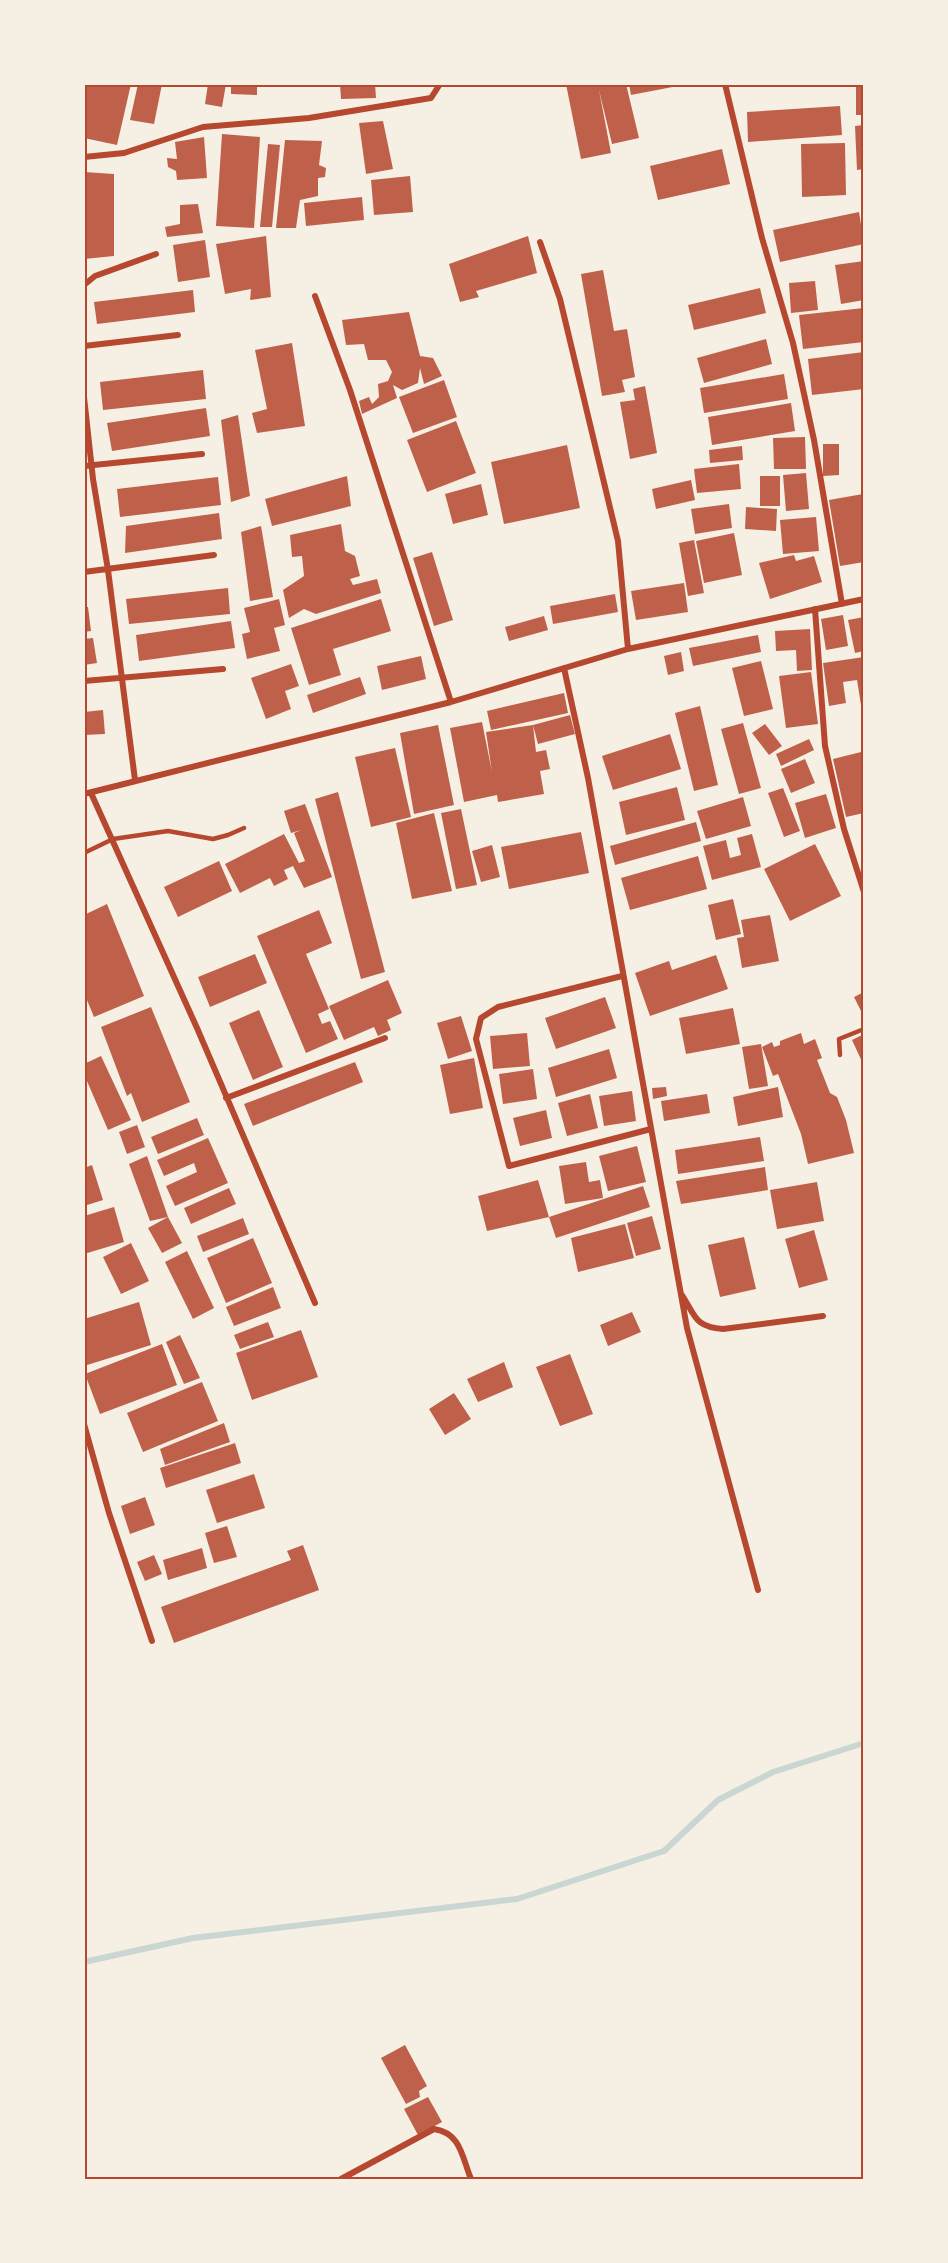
<svg xmlns="http://www.w3.org/2000/svg" width="948" height="2263" viewBox="0 0 948 2263" font-family="'Open Sans',sans-serif">
<style>
.lines{fill:none;stroke-linecap:round;stroke-linejoin:round}
.stream{stroke:#c9d6d2;stroke-width:6}
.building{fill:#bf614a}
.service{stroke:#b5482f;stroke-width:4.5}
.minor{stroke:#b5482f;stroke-width:6}
.neatline{fill:none;stroke:#b5482f;stroke-width:2}
</style>
<rect width="100%" height="100%" fill="#f6efe4"/>
<g class="lines">
<path class="stream" d="M84 1962 193 1938 517 1899 664 1851 718 1800 773 1772 864 1743"/>
</g>
<path class="building" d="M86 84H131L117 145 84 138Z
M138 84H162L154 124 130 120Z
M208 84H226L222 107 205 104Z
M231 84H257V95L231 94Z
M340 84H375L376 98 341 99Z
M566 84H626L639 138 612 144 599 90 611 153 581 159Z
M629 84H683V85L631 95Z
M856 84H864V115H856Z
M840 106 842 135 748 142 747 112Z
M383 121 393 169 366 174 359 123Z
M864 125V169L857 170 855 126Z
M222 134 260 137 254 228 216 226Z
M204 137 207 178 177 180 176 171 168 167 167 158 177 159 175 142Z
M285 140 322 141 319 165 326 168 325 177 318 178V196L300 200 296 228H276Z
M845 143 846 195 802 197 801 144Z
M268 144 280 145 272 227H260Z
M722 149 730 184 658 200 650 166Z
M84 172 114 174V256L84 259Z
M410 176 413 212 374 215 371 180Z
M362 197 364 220 306 226 304 203Z
M198 204 203 233 167 237 165 227 180 224V205Z
M859 212 864 244 780 262 773 230Z
M266 236 271 297 250 300 251 289 225 294 216 244Z
M528 236 537 273 476 291 479 297 460 302 449 264Z
M205 240 210 277 178 282 173 245Z
M864 261V300L841 304 835 265Z
M603 270 614 331 627 329 635 377 622 380 625 392 602 396 581 274Z
M815 281 818 310 791 313 789 283Z
M760 288 766 313 694 330 688 305Z
M193 290 195 312 97 324 94 302Z
M864 308V342L803 349 799 315Z
M409 312 420 356 433 358 442 376 424 384 420 368 418 383 402 390 393 385 397 398 362 414 359 401 369 397 372 404 379 397 378 384 388 381 392 372 386 360H368L364 344 346 345 342 320Z
M766 339 772 364 704 383 697 358Z
M292 343 305 426 257 433 252 413 267 409 255 350Z
M864 352V389L812 395 808 359Z
M203 370 206 399 103 410 100 382Z
M784 374 788 399 704 413 700 388Z
M444 380 457 417 413 433 399 397Z
M645 386 657 453 630 459 620 402 635 400 633 389Z
M791 403 795 431 712 445 708 417Z
M206 408 210 436 112 451 107 423Z
M238 415 250 496 231 502 221 420Z
M456 421 476 473 427 492 407 440Z
M805 437 806 469H774L773 438Z
M823 444H839V475L823 476Z
M567 445 580 508 504 524 491 462Z
M742 446 743 460 710 463 709 450Z
M739 464 741 489 697 493 694 469Z
M806 473 809 509 786 511 783 475Z
M347 476 351 506 272 526 265 499Z
M760 476H780V506H760Z
M218 477 221 505 120 517 117 489Z
M691 480 695 500 656 509 652 489Z
M481 484 488 515 453 524 445 494Z
M863 494 864 562 840 566 829 500Z
M729 504 732 528 695 534 691 509Z
M746 507 777 509 776 531 745 529Z
M219 513 222 539 125 553 126 526Z
M816 517 819 551 783 554 780 520Z
M341 524 345 551 355 556 360 576 350 579 353 585 377 579 381 593 316 614 304 609 289 618 283 590 304 576 302 556 292 557 290 535Z
M261 526 273 597 250 601 241 532Z
M734 533 742 575 704 583 696 541Z
M694 540 704 593 688 596 679 543Z
M432 552 453 620 434 626 413 558Z
M794 555 796 561 814 556 822 582 770 599 759 563Z
M684 583 688 612 636 620 631 591Z
M228 588 230 614 129 624 126 599Z
M615 594 618 612 553 624 550 606Z
M279 599 285 625 274 628 280 651 247 659 242 634 250 632 244 608Z
M381 599 391 631 333 649 341 675 309 685 291 628Z
M84 607H88L91 631 84 632Z
M843 615 848 646 826 650 821 619Z
M544 616 548 630 509 641 505 627Z
M864 617V651L855 653 848 620Z
M231 621 235 648 139 661 136 635Z
M810 629 812 670 797 671 796 650 776 651 775 631Z
M758 635 761 652 693 666 689 648Z
M93 638 97 663 84 665V639Z
M681 652 684 671 668 675 664 656Z
M421 656 426 679 382 690 377 666Z
M864 657V704L861 705 857 680 843 682 846 703 829 706 823 663Z
M761 661 773 709 744 716 732 668Z
M291 664 299 686 285 691 291 709 266 719 251 678Z
M811 672 818 724 786 728 779 676Z
M360 677 366 694 313 713 307 695Z
M564 693 568 713 491 730 487 711Z
M700 706 718 785 694 791 675 713Z
M103 710 105 734 84 735V712Z
M570 715 575 734 538 744 533 725Z
M482 722 492 772 486 732 533 725 536 752 546 750 550 769 540 771 544 794 498 802 497 795 464 802 450 728Z
M743 723 761 788 739 794 721 729Z
M765 724 782 746 769 755 752 733Z
M438 725 454 805 414 814 400 733Z
M670 734 681 769 613 790 602 756Z
M809 739 814 750 781 766 776 754Z
M395 748 411 817 371 827 355 757Z
M861 752 864 767V813L846 817 833 759Z
M805 759 815 783 791 793 781 769Z
M677 787 685 820 626 835 619 802Z
M783 788 800 831 784 837 768 793Z
M338 792 385 972 361 979 315 799Z
M826 794 836 828 805 838 795 803Z
M743 797 751 826 706 839 697 811Z
M305 804 332 877 304 888 293 866 284 870 288 879 274 886 270 878 240 893 225 864 284 834 299 863 305 861 294 833 301 830 291 833 284 811Z
M461 809 477 885 456 889 441 813Z
M434 813 452 891 412 899 396 823Z
M696 822 701 841 615 865 610 846Z
M581 832 589 873 509 889 501 847Z
M752 834 761 867 712 880 703 846 726 840 730 858 741 855 737 838Z
M815 844 841 896 790 921 764 869Z
M492 845 500 877 481 882 472 851Z
M698 856 707 889 630 910 621 878Z
M219 861 232 891 178 917 164 887Z
M733 899 741 934 716 940 708 905Z
M107 904 144 996 94 1017 84 993V915Z
M319 910 332 943 306 954 329 1009 318 1014 322 1024 330 1021 338 1039 306 1053 257 936Z
M770 915 779 961 742 968 737 938 744 937 741 920Z
M255 954 267 983 210 1007 198 977Z
M716 955 728 989 650 1016 635 973 669 961 672 970Z
M388 980 402 1013 387 1020 391 1030 378 1036 374 1027 344 1040 329 1006Z
M864 992V1017L854 997Z
M605 997 616 1028 556 1049 545 1018Z
M151 1007 190 1102 142 1122 131 1093 127 1096 101 1027Z
M733 1008 740 1044 686 1054 679 1018Z
M259 1010 283 1067 253 1080 229 1023Z
M461 1016 472 1051 448 1059 437 1023Z
M527 1033 530 1066 493 1069 490 1036Z
M801 1033 804 1044 815 1039 822 1058 817 1060 830 1093 837 1097 846 1120 854 1153 808 1164 801 1134 778 1074 773 1076 762 1047 772 1042 774 1047 780 1045V1041Z
M864 1034V1066L852 1040Z
M761 1044 768 1086 749 1089 742 1047Z
M609 1049 617 1078 556 1097 548 1068Z
M101 1056 131 1120 108 1130 84 1074V1064Z
M474 1058 483 1108 450 1114 440 1065Z
M355 1062 363 1082 253 1126 244 1104Z
M533 1069 537 1099 503 1104 499 1074Z
M666 1087 667 1096 653 1099 652 1088Z
M778 1087 783 1117 738 1126 733 1097Z
M632 1091 636 1121 604 1126 599 1096Z
M590 1094 598 1128 567 1136 558 1103Z
M707 1094 710 1113 664 1121 661 1101Z
M546 1110 552 1138 520 1146 513 1118Z
M197 1118 204 1135 158 1154 151 1137Z
M137 1125 145 1147 127 1154 119 1132Z
M760 1137 764 1161 678 1174 675 1150Z
M208 1138 228 1183 175 1206 166 1186 197 1172 194 1163 164 1176 157 1160Z
M637 1146 646 1182 608 1191 599 1156Z
M147 1156 168 1217 150 1221 129 1164Z
M586 1162 589 1182 600 1180 603 1198 565 1204 559 1166Z
M92 1165 103 1200 84 1206V1168Z
M765 1167 768 1190 681 1204 676 1181Z
M538 1180 549 1217 487 1231 478 1196Z
M817 1182 824 1221 777 1229 770 1190Z
M643 1186 650 1207 556 1238 549 1217Z
M229 1188 236 1204 191 1224 184 1208Z
M114 1207 124 1242 84 1254V1216Z
M652 1216 661 1249 636 1256 627 1223Z
M168 1217 182 1243 162 1253 148 1228Z
M243 1218 249 1234 203 1252 197 1236Z
M625 1224 634 1258 578 1272 571 1238Z
M814 1230 828 1280 799 1288 785 1239Z
M744 1237 756 1289 720 1297 708 1245Z
M253 1238 272 1283 226 1303 207 1258Z
M131 1243 149 1281 121 1294 103 1257Z
M187 1251 214 1308 193 1319 165 1262Z
M273 1287 281 1308 234 1326 226 1307Z
M139 1302 151 1345 84 1366V1319Z
M632 1312 641 1332 608 1346 600 1325Z
M268 1322 274 1337 240 1349 234 1335Z
M301 1330 318 1377 252 1400 236 1353Z
M180 1335 200 1378 184 1384 166 1342Z
M162 1344 177 1385 100 1414 85 1374Z
M570 1354 593 1414 560 1426 536 1367Z
M504 1362 513 1387 478 1402 467 1379Z
M202 1382 218 1421 143 1452 127 1413Z
M454 1393 471 1419 445 1435 429 1409Z
M224 1423 230 1442 165 1465 160 1449Z
M235 1443 241 1463 166 1488 160 1468Z
M254 1474 265 1508 217 1523 206 1490Z
M145 1497 155 1525 130 1534 121 1506Z
M227 1526 237 1557 214 1563 205 1533Z
M303 1545 319 1590 174 1643 161 1607 291 1560 287 1551Z
M202 1548 207 1568 168 1580 163 1560Z
M154 1555 162 1574 145 1581 137 1562Z
M405 2045 427 2086 419 2091 420 2097 406 2104 381 2058Z
M428 2097 442 2122 418 2135 404 2109Z"/>
<g class="lines">
<path class="service" d="M84 853 113 839 168 831 213 839 228 835 244 828
M840 1055 839 1039 864 1029"/>
<path class="minor" d="M725 84 762 238 793 343 814 440 842 604
M84 157 124 153 203 127 309 118 431 98 440 84
M540 242 560 299 618 541 628 649
M84 285 95 276 156 254
M315 296 350 390 451 702
M84 346 178 335
M84 397 93 479 108 570 135 780
M84 466 202 454
M84 572 214 555
M815 609 825 746 844 829 864 892
M564 668 588 778 687 1328 758 1590
M84 681 223 669
M91 793 197 1028 315 1303
M84 794 451 702 628 649 864 599
M622 976 498 1007 481 1018 476 1039 509 1166 651 1129
M226 1098 385 1038
M682 1295C696 1317 695 1327 723 1329L823 1316
M84 1424 109 1513 152 1641
M341 2179 434 2129C461 2133 462 2157 471 2179"/>
</g>
<rect width="948" height="2263" fill="none" stroke="#f6efe4" stroke-width="171"/>
<rect x="86" y="86" width="776" height="2092" class="neatline"/>
</svg>
